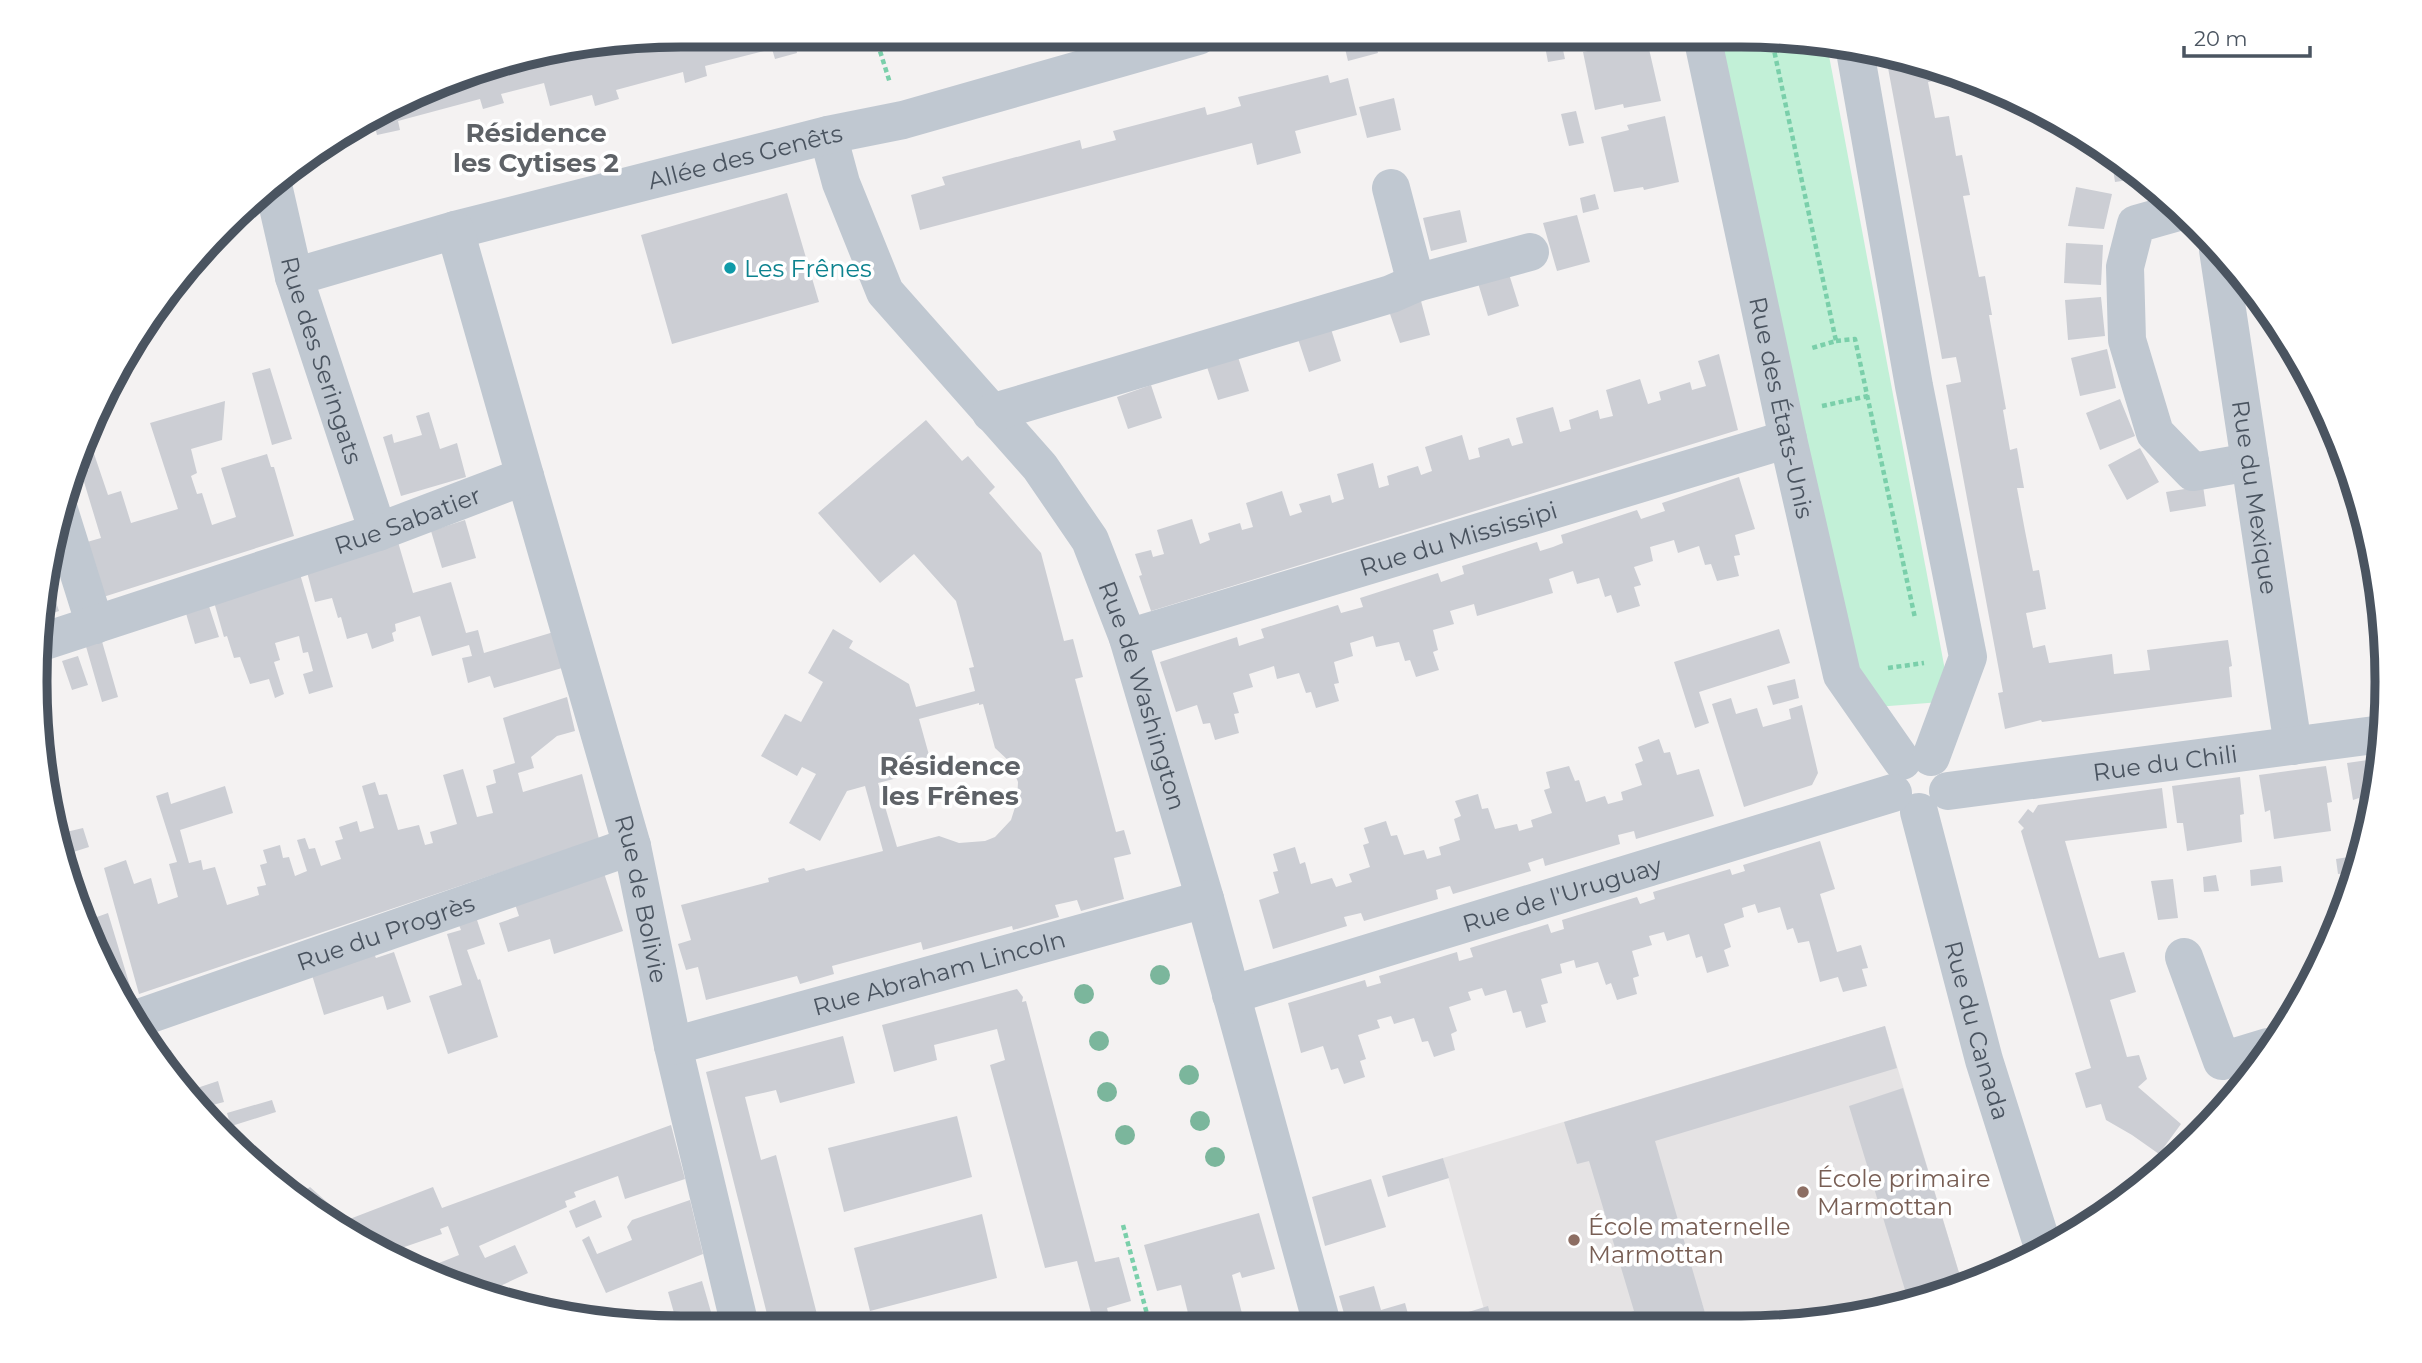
<svg xmlns="http://www.w3.org/2000/svg" width="2422" height="1363" viewBox="0 0 2422 1363" font-family="Montserrat,sans-serif">
<style>
.education{fill:#e5e3e4}
.green{fill:#c2f0d7}
.building{fill:#ccced4;fill-rule:evenodd}
.lines{fill:none;stroke-linecap:round;stroke-linejoin:round}
.path{stroke:#7acfaa;stroke-width:4.5;stroke-dasharray:5 3.5;stroke-linecap:butt}
.minor{stroke:#c0c8d1;stroke-width:38}
.tree{fill:#7bb69c}
.culture-dot{fill:#0f9aa8;stroke:#fff;stroke-width:2.5}
.education-dot{fill:#8d6e63;stroke:#fff;stroke-width:2.5}
.labels{text-anchor:middle;dominant-baseline:central;stroke-width:7;stroke-linejoin:round;paint-order:stroke}
.street-label{font-size:24px;fill:#4a5460;stroke:#fff}
.culture-label{font-size:24px;fill:#0d838f;stroke:#fff;text-anchor:start}
.education-label{font-size:24px;fill:#785e54;stroke:#fff;text-anchor:start}
.neighbourhood-label{font-size:26px;font-weight:bold;fill:#5e6267;stroke:#fff}
.rim{fill:none;stroke:#4a5460;stroke-width:9}
</style>
<rect width="100%" height="100%" fill="#f4f2f2"/>
<path class="education" d="M1885 1026 1963 1286 1949 1294 1824 1323H1708L1697 1287 1707 1323 1488 1324 1443 1158Z"/>
<path class="green" d="M1707 36H1782L1827 45 1948 686 1941 702 1876 707 1847 662Z"/>
<path class="building" d="M682 35 822 36 795 43 797 53 775 59 772 49 705 66 707 76 685 83 683 72 616 90 619 99 595 106 592 95 550 106 544 83 501 94 504 103 483 109 480 99 398 121 400 130 377 135 375 127 362 129 474 69Z
M1342 36H1373L1378 53 1348 61Z
M1543 36H1560L1565 59 1548 62Z
M1638 36H1646L1661 101 1624 108 1623 104 1595 110 1583 52 1608 47V43Z
M1886 57 1939 67 1941 80 1928 82 1935 118 1949 116 1956 156 1962 155 1970 195 1963 196 1979 277 1985 276 1992 315H1989L2006 409 2003 410 2010 450 2017 448 2024 488H2017L2025 531 2033 571 2039 570 2046 609 2026 613 2033 648 2045 645 2049 663 2112 654 2114 674 2150 670 2147 650 2228 640 2232 666 2229 667 2232 697 2042 722 2041 720 2005 729 1998 693 2003 692 1946 385 1961 382 1960 376 1956 357 1942 359Z
M1328 75 1330 83 1348 78 1357 115 1295 131 1301 153 1257 165 1252 143 920 230 911 195 945 185 942 177 1080 140 1082 149 1116 140 1113 131 1205 107 1207 115 1223 111 1241 106 1238 97Z
M1394 98 1401 130 1367 138 1359 107Z
M1576 111 1584 143 1569 146 1561 114Z
M1665 116 1679 182 1644 190 1643 187 1614 192 1601 137 1629 130 1627 125Z
M2118 161 2142 178 2115 182 2112 162Z
M2076 187 2112 194 2104 229 2068 226Z
M787 193 819 302 672 344 641 235Z
M1595 194 1599 209 1583 213 1580 198Z
M1460 210 1467 242 1431 251 1423 218Z
M1577 215 1590 262 1557 271 1543 223Z
M2066 243 2103 245 2101 285 2064 283Z
M1509 274 1519 306 1488 316 1478 283Z
M2101 297 2105 336 2068 340 2065 300Z
M1421 301 1430 335 1400 343 1389 311Z
M1331 329 1341 361 1309 372 1298 339Z
M2107 349 2116 388 2080 396 2071 358Z
M1719 354 1738 430 1151 611 1139 576 1142 575 1135 554 1151 550 1153 557 1164 554 1157 530 1192 519 1200 544 1210 540 1208 533 1240 523 1242 530 1253 527 1246 503 1282 491 1290 516 1302 512 1299 504 1330 495 1332 503 1344 499 1337 474 1373 463 1379 488 1389 485 1387 476 1402 471 1418 466 1421 475 1432 471 1425 447 1443 441 1462 435 1469 460 1480 457 1478 448 1509 438 1512 446 1523 443 1516 418 1553 407 1560 432 1571 429 1569 420 1598 410 1600 419 1613 416 1606 390 1640 379 1648 404 1661 400 1659 392 1690 382 1692 390 1706 386 1698 361Z
M1238 357 1249 391 1218 400 1207 367Z
M270 368 292 439 272 445 252 373Z
M1151 385 1162 418 1128 429 1117 397Z
M2120 399 2135 436 2100 450 2086 413Z
M225 401 222 440 191 449 197 473 191 476 197 494 202 493 212 525 236 517 221 468 267 454 271 467H274L294 536 97 599 80 544 101 538 81 472 89 470 84 454 90 442 108 495 121 491 131 523 178 509 150 423Z
M429 412 440 449 457 443 466 477 401 496 383 437 392 434 394 443 422 435 416 416Z
M926 420 962 461 968 456 995 487 989 493 1041 553 1064 641 1073 639 1083 677 1075 679 1116 832 1124 830 1131 854 1114 858 1124 899 1081 911 1077 900 1055 905 1059 917 1013 930 1012 926 923 950 921 942 832 966 834 974 800 984 797 976 706 1000 698 967 686 970 678 944 691 940 681 905 769 882 768 878 804 868 806 871 883 851 865 786 847 791 820 841 789 823 816 774 802 767 797 776 761 756 785 714 801 722 823 682 808 673 833 629 853 641 849 648 909 684 916 707 975 691 969 668 974 667 956 601 914 554 880 583 818 513ZM979 703V705L983 704 995 748 1010 762 1018 782 1017 801 1011 820 995 837 985 841 959 843 939 836 897 847 878 783 917 773 929 755 919 719Z
M2140 448 2159 482 2127 500 2108 465Z
M1739 477 1755 529 1735 535 1740 555 1734 556 1739 576 1717 581 1711 564 1705 565 1699 546 1678 553 1674 540 1650 547 1653 561 1634 567 1641 585 1634 587 1640 606 1617 613 1611 595 1605 597 1599 578 1577 584 1573 571 1549 579 1553 593 1477 616 1474 604 1450 611 1454 624 1433 630 1438 650 1433 652 1439 670 1416 677 1410 660 1405 661 1399 642 1376 647 1373 636 1350 643 1353 656 1334 662 1339 683 1334 684 1339 701 1316 708 1311 692 1306 693 1299 673 1277 679 1274 666 1249 674 1253 687 1233 693 1239 713 1234 714 1239 733 1215 740 1210 723 1203 724 1197 705 1176 712 1160 662 1237 637 1239 646 1251 642 1264 638 1261 629 1338 605 1341 613 1363 607 1360 598 1438 573 1441 582 1464 574 1462 566 1537 542 1540 551 1553 547 1563 543 1561 535 1637 510 1641 519 1665 511 1662 503Z
M2203 486 2206 506 2170 512 2166 492Z
M465 520 476 558 442 568 431 531Z
M398 542 413 593 451 582 466 633 478 630 484 653 557 631 562 668 494 688 490 676 468 683 462 658 472 656 469 645 432 656 420 616 395 624 396 631 392 633 394 641 372 649 367 633 347 639 341 617 338 618 332 598 315 602 307 572Z
M300 574 333 687 309 694 303 674 313 671 308 652 303 653 299 636 275 643 280 660 274 662 284 694 275 698 269 679 250 684 240 657 234 658 227 636 224 637 214 602Z
M50 584 59 611 47 615Z
M208 603 219 637 195 644 185 610Z
M1779 629 1790 663 1699 692 1709 723 1695 728 1674 662Z
M101 638 118 697 102 702 85 643Z
M78 656 88 685 72 690 62 661Z
M1795 679 1799 698 1773 705 1767 686Z
M567 697 575 731 557 736 531 757 534 768 518 773 523 792 582 774 599 839 139 994 104 868 126 860 134 884 151 878 158 904 178 897 169 864 177 862 156 796 168 792 171 804 225 786 233 813 180 830 189 863 201 860 203 870 215 867 227 905 259 895 257 887 266 885 260 865 267 863 263 850 280 845 283 858 289 857 295 876 307 871 297 840 305 838 309 849 315 848 321 866 341 859 335 841 343 839 339 827 357 821 360 832 374 828 362 786 375 782 379 795 387 794 398 830 419 825 425 845 433 843 430 832 457 824 443 775 463 769 477 817 493 813 486 786 496 783 493 770 515 763 503 718Z
M1731 698 1736 714 1757 708 1763 727 1791 719 1789 709 1802 705 1818 773 1812 785 1744 807 1712 704Z
M1659 739 1664 753 1670 752 1677 775 1699 769 1714 816 1636 839 1634 831 1618 835 1620 844 1545 866 1543 858 1528 863 1531 871 1453 894 1450 886 1446 887 1436 890 1438 899 1364 921 1361 913 1344 917 1347 926 1273 949 1259 900 1279 893 1273 872 1278 871 1273 854 1295 847 1300 864 1305 862 1311 884 1332 878 1336 887 1352 882 1349 874 1370 867 1363 845 1369 843 1364 828 1386 821 1391 836 1397 835 1404 855 1424 850 1427 859 1441 855 1439 847 1460 840 1454 819 1461 816 1455 801 1478 794 1482 809 1488 808 1495 829 1517 824 1519 831 1533 827 1531 820 1552 813 1544 790 1550 788 1546 772 1569 766 1575 781 1579 780 1586 802 1605 796 1608 804 1623 800 1621 792 1642 785 1635 764 1643 761 1638 747Z
M2382 758 2367 826 2362 827 2359 798 2353 800 2347 763Z
M2326 766 2332 802 2327 803 2331 831 2274 839 2270 810 2265 812 2259 775Z
M2240 777 2244 814 2240 815 2242 842 2187 851 2183 823H2177L2172 786Z
M2162 788 2167 828 2065 841 2099 958 2124 952 2136 992 2110 1000 2127 1057 2139 1055 2147 1079 2138 1087 2181 1124 2159 1154 2132 1135 2106 1120 2101 1104 2086 1108 2075 1073 2091 1068 2021 831 2024 828 2018 822 2028 809 2033 813 2038 805Z
M83 828 89 847 67 854 62 833Z
M1820 841 1835 889 1820 894 1837 952 1861 945 1868 968 1862 969 1867 986 1843 992 1838 977 1820 982 1809 941 1798 943 1793 928 1787 930 1780 907 1758 913 1755 904 1742 908 1744 917 1724 924 1731 947 1724 950 1729 966 1707 973 1702 956 1696 958 1689 934 1667 941 1664 932 1649 936 1652 945 1632 951 1639 976 1633 978 1637 994 1617 1000 1611 983 1606 985 1598 962 1576 968 1574 960 1560 964 1562 973 1541 979 1548 1003 1541 1005 1546 1022 1526 1028 1521 1011 1513 1013 1506 990 1485 996 1482 988 1468 992 1471 1000 1449 1007 1457 1031 1451 1034 1455 1050 1434 1057 1428 1041 1422 1042 1414 1018 1394 1024 1391 1016 1377 1020 1380 1028 1358 1035 1366 1059 1360 1061 1365 1077 1344 1084 1338 1068 1331 1070 1323 1046 1301 1053 1288 1003 1365 980 1367 987 1381 983 1379 976 1457 952 1459 961 1473 957 1470 948 1548 924 1551 933 1564 929 1562 920 1637 897 1640 904 1655 899 1653 892 1730 869 1732 875 1745 871 1743 865Z
M2361 855 2357 872 2338 874 2336 859Z
M2281 866 2283 882 2251 886 2250 870Z
M603 870 623 931 554 954 550 939 508 952 499 923 519 916 514 901Z
M2216 875 2219 891 2204 892 2203 877Z
M2173 879 2178 918 2158 920 2151 881Z
M108 913 133 996 127 998 84 929 83 922Z
M475 914 485 944 467 950 478 980 480 979 498 1037 448 1054 429 996 462 985 447 934 461 930 457 920Z
M394 952 411 1002 387 1010 383 996 324 1015 312 975 374 954 376 958Z
M1017 989 1023 997 1022 1002 1026 1001 1095 1262 1119 1257 1131 1301 1107 1308 1111 1325H1076L1074 1318 1091 1313 1077 1261 1045 1268 990 1065 1005 1060 997 1029 934 1045 937 1060 894 1072 882 1025Z
M1885 1026 1897 1068 1655 1141 1708 1323H1596L1634 1311 1589 1161 1577 1164 1564 1122Z
M843 1036 855 1083 780 1103 776 1090 745 1097 761 1160 776 1155 820 1326H770L706 1072Z
M171 1050 180 1082H179L162 1053Z
M218 1081 224 1102 205 1107 208 1118 195 1107 185 1092Z
M1903 1088 1963 1286 1949 1294 1909 1303 1849 1106Z
M272 1100 276 1112 222 1129 215 1124 229 1120 227 1113Z
M957 1116 972 1177 844 1212 828 1148Z
M671 1125 685 1179 625 1199 618 1176 574 1192 576 1197 565 1201 567 1207 479 1246 485 1258 515 1245 528 1273 498 1287 504 1302 446 1278 439 1263 459 1255 448 1226 440 1229 442 1234 387 1253 358 1241 300 1194 310 1187 347 1220 433 1187 442 1208Z
M2191 1131 2198 1138 2168 1163 2165 1161Z
M1443 1158 1449 1178 1388 1197 1382 1176Z
M1371 1179 1386 1227 1325 1246 1312 1197Z
M595 1200 602 1217 576 1228 569 1211Z
M690 1200 703 1254 606 1293 582 1240 589 1236 597 1254 632 1240 627 1227 632 1220Z
M1259 1213 1275 1269 1242 1278 1240 1272 1232 1275 1245 1325H1191L1181 1285 1157 1291 1144 1245Z
M982 1214 997 1278 870 1311 854 1248Z
M702 1281 715 1326 678 1327 668 1292Z
M1374 1286 1381 1310 1405 1303 1410 1321 1440 1313 1452 1317 1488 1306 1493 1324H1347L1339 1296Z
M1841 1309 1844 1318 1824 1323H1796Z
M1007 1315 1010 1325H969Z"/>
<g class="lines">
<path class="path" d="M875 35 890 83
M1771 36 1836 341 1812 348
M1836 341 1855 339 1915 618
M1822 406 1868 396
M1888 668 1924 663
M1123 1225 1147 1314
M1147 1314 1173 1322 1174 1325
M1132 1325 1147 1314"/>
<g class="minor">
<path id="s1" d="M1702 36 1788 439 1842 675 1902 761"/>
<path d="M1855 51 1914 386 1968 657 1931 757"/>
<path id="s2" d="M828 135 841 183 885 292 1040 467 1090 540 1128 638 1205 899 1322 1324"/>
<path id="s3" d="M273 185 294 277 378 532"/>
<path d="M1391 188 1416 283"/>
<path d="M2182 211 2136 224 2125 267 2127 340 2155 433 2193 472 2250 462"/>
<path id="s4" d="M2218 250 2293 746"/>
<path id="s5" d="M294 277 455 230 828 135 903 120 1198 36"/>
<path d="M991 413 1391 294 1416 283 1530 252"/>
<path id="s6" d="M525 476 632 846 673 1046 740 1326"/>
<path d="M59 510 95 625"/>
<path id="s7" d="M1128 638 1788 439"/>
<path id="s8" d="M45 641 378 532 525 476 455 230"/>
<path id="s9" d="M1948 791 2382 734"/>
<path id="s10" d="M1919 812 1984 1060 2043 1247"/>
<path d="M2184 957 2222 1061 2268 1047"/>
<path id="s11" d="M1231 995 1893 793"/>
<path id="s12" d="M139 1018 632 846"/>
<path id="s13" d="M673 1046 1205 899"/>
</g>
</g>
<g class="tree">
<circle cx="1160" cy="975" r="10"/>
<circle cx="1084" cy="994" r="10"/>
<circle cx="1099" cy="1041" r="10"/>
<circle cx="1189" cy="1075" r="10"/>
<circle cx="1107" cy="1092" r="10"/>
<circle cx="1200" cy="1121" r="10"/>
<circle cx="1125" cy="1135" r="10"/>
<circle cx="1215" cy="1157" r="10"/>
</g>
<circle class="culture-dot" cx="730" cy="268" r="7"/>
<g class="education-dot">
<circle cx="1803" cy="1192" r="7"/>
<circle cx="1574" cy="1240" r="7"/>
</g>
<g class="labels">
<g class="street-label">
<text stroke="none"><textPath href="#s5" startOffset="467">Allée des Genêts</textPath></text>
<text stroke="none"><textPath href="#s3" startOffset="182">Rue des Seringats</textPath></text>
<text stroke="none"><textPath href="#s1" startOffset="380">Rue des États-Unis</textPath></text>
<text stroke="none"><textPath href="#s4" startOffset="250">Rue du Mexique</textPath></text>
<text stroke="none"><textPath href="#s8" startOffset="382">Rue Sabatier</textPath></text>
<text stroke="none"><textPath href="#s7" startOffset="345">Rue du Mississipi</textPath></text>
<text stroke="none"><textPath href="#s2" startOffset="654">Rue de Washington</textPath></text>
<text stroke="none"><textPath href="#s9" startOffset="219">Rue du Chili</textPath></text>
<text stroke="none"><textPath href="#s11" startOffset="346">Rue de l'Uruguay</textPath></text>
<text stroke="none"><textPath href="#s6" startOffset="439">Rue de Bolivie</textPath></text>
<text stroke="none"><textPath href="#s12" startOffset="261">Rue du Progrès</textPath></text>
<text stroke="none"><textPath href="#s13" startOffset="276">Rue Abraham Lincoln</textPath></text>
<text stroke="none"><textPath href="#s10" startOffset="226">Rue du Canada</textPath></text>
</g>
<g class="culture-label">
<text x="744" y="268">Les Frênes</text>
</g>
<g class="education-label">
<text x="1817" y="1178">École primaire<tspan x="1817" dy="28">Marmottan</tspan></text>
<text x="1588" y="1226">École maternelle<tspan x="1588" dy="28">Marmottan</tspan></text>
</g>
<g class="neighbourhood-label">
<text x="536" y="133">Résidence<tspan x="536" dy="30">les Cytises 2</tspan></text>
<text x="950" y="766">Résidence<tspan x="950" dy="30">les Frênes</tspan></text>
</g>
</g>
<path d="M0 0H2422V1363H0ZM681 47H1741A634 634 0 0 1 2375 681V682A634 634 0 0 1 1741 1316H681A634 634 0 0 1 47 682V681A634 634 0 0 1 681 47Z" fill="#fff" fill-rule="evenodd"/>
<path class="rim" d="M681 47H1741A634 634 0 0 1 2375 681V682A634 634 0 0 1 1741 1316H681A634 634 0 0 1 47 682V681A634 634 0 0 1 681 47Z"/>
<path d="M2184 46v10h126v-10" fill="none" stroke="#4a5460" stroke-width="3.5"/>
<text x="2194" y="46" font-size="21" fill="#4a5460" stroke="#ffffff" stroke-width="5" paint-order="stroke">20 m</text>
</svg>
